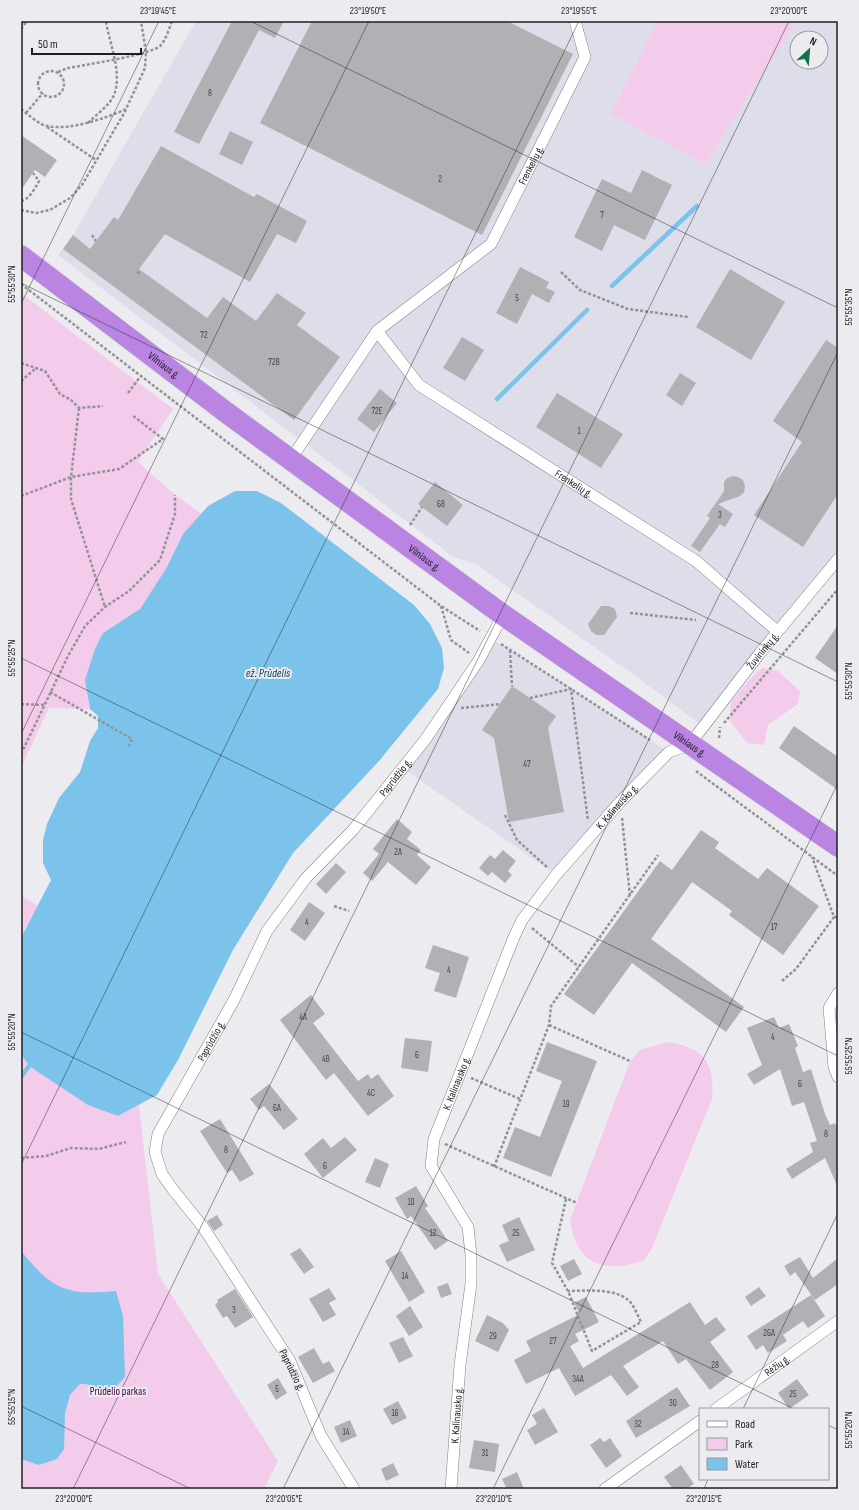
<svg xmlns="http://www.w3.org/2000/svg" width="859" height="1510" viewBox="0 0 859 1510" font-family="'Sofia Sans Condensed',sans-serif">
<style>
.built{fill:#dddee9;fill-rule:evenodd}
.green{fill:#f4cceb}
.water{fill:#7cc3eb}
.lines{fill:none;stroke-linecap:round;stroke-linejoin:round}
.stream{stroke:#7cc3eb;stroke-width:4.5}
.building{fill:#afb1b4}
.street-casing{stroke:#818185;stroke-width:12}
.highway-casing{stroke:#c9c9c9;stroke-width:22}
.path{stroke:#939396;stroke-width:2.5;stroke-dasharray:3 2;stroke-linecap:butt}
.street{stroke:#fff;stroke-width:11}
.highway{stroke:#ba84e3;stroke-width:21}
.ticks{fill:none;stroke:#1f1f20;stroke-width:1;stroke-opacity:0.45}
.labels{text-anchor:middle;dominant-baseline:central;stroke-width:4;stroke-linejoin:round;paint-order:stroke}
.number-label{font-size:9px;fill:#434445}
.street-label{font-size:11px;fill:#1f1f20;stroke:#ececf0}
.park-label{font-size:11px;fill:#4a0442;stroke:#ececf0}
.water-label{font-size:12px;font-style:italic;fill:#003d58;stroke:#ececf0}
.neatline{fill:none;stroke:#1f1f20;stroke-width:1.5}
.ticks-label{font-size:10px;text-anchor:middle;fill:#1f1f20}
</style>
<rect width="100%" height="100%" fill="#ececf0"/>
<path class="built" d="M196 21H657L610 114 705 164 797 21H838V559L704 727 627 670 477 565 452 556 58 255 73 235ZM797 38H821V62H797Z
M491 638 669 752 556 875 404 769Z"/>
<path class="green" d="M657 21H797L705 164 610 114Z
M21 293 173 409 138 462 175 495 202 514 183 534 167 567 140 609 103 633 87 696 90 709 49 708 21 768Z
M762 668 778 671 800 691 798 704 768 725 764 745 747 743 730 721 731 702 749 680Z
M21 896 38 906 21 938Z
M668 1042C704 1048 715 1062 712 1099L652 1248 644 1260C605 1275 576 1265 570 1220L630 1061 640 1050Z
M21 1054 29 1066 118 1116 139 1105 158 1274 278 1461 264 1489H21Z"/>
<path class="water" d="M235 491H257L281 503 414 605 430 624 442 648 444 668 438 689 379 761 293 853 233 950 178 1060 157 1095 118 1116 88 1105 29 1066 21 1054V938L51 880 43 863V840L47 824 59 798 80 772 90 741 98 728V716L90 709 85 680 95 649 103 633 140 609 167 567 183 534 208 506Z
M21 1251C52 1289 66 1296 116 1291L123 1316 125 1377 114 1389C98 1392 96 1383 80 1384L70 1395 65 1413 64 1449 57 1459 39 1465 21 1459Z"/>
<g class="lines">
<path class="stream" d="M612 286 697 206
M497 399 587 310
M21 1077 29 1066"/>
</g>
<path class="building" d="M232 21H284L275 38 259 30 199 144 174 132Z
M312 21H507L573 54 482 235 260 123Z
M230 131 253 142 242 165 219 154Z
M21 135 57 160 45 177 35 170 21 190Z
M161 146 254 197 257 194 307 221 296 243 277 234 250 282 165 234 139 269 207 318 223 297 256 321 277 293 306 313 297 325 340 357 294 420 63 249 73 235 90 249 114 217 118 220Z
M642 170 672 185 645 240 614 225 602 251 574 237 602 179 631 193Z
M520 267 549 282 546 288 555 292 549 303 532 294 517 324 496 313Z
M730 269 785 302 751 360 696 327Z
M462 337 484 350 465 381 443 368Z
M826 340 838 348V494L803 547 754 515 802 442 773 421Z
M680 373 696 383 682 406 666 395Z
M380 389 397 403 374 432 357 419Z
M557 393 623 434 601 468 536 427Z
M733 476 738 477 743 480 745 486 744 492 740 496 718 504 733 514 725 527 720 524 700 552 691 546 710 518 707 516 724 491V482L727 478Z
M435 482 463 505 447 526 418 504Z
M601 606H609L615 609 617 617 604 635H596L591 631 588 624Z
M838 625V674L815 658Z
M512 686 556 716 548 728 564 812 509 822 494 738 482 730Z
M794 726 838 757V790L779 748Z
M397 819 412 832 407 839 421 850 417 855 431 867 416 885 388 862 372 881 363 873 379 854 373 849Z
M701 830 719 842 715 848 758 879 767 868 819 906 783 955 729 915 732 911 692 882 651 939 744 1007 726 1032 632 963 594 1015 564 994 660 861 672 870Z
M503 850 516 861 508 871 512 875 505 883 492 872 488 876 479 868 490 855 495 859Z
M336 863 346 872 326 894 316 884Z
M309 902 325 913 305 941 290 930Z
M433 945 469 957 456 998 434 991 440 973 425 968Z
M311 995 325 1014 313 1023 358 1081 368 1074 371 1079 378 1074 394 1096 368 1116 334 1073 326 1080 280 1020Z
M774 1017 779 1028 789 1024 798 1046 795 1048 803 1072 811 1069 825 1114 830 1125 835 1123 838 1130V1188L825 1158 792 1179 786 1169 813 1152 810 1143 817 1141 804 1102 792 1106 780 1069 754 1085 747 1074 762 1065 747 1028Z
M405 1038 432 1041 428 1072 401 1068Z
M547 1042 597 1061 551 1177 503 1158 515 1127 540 1137 562 1081 536 1071Z
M269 1084 298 1119 284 1130 264 1106 259 1110 250 1099Z
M220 1119 254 1174 240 1182 232 1170 227 1173 200 1131Z
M345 1137 357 1150 323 1178 304 1154 323 1138 331 1148Z
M375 1158 389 1164 380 1188 365 1182Z
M416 1186 428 1206 425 1208 448 1241 435 1250 411 1216 407 1219 395 1198Z
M217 1215 223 1225 214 1231 207 1221Z
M519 1217 535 1250 507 1262 499 1245 509 1241 502 1225Z
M300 1248 314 1267 304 1274 290 1254Z
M401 1251 425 1292 409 1302 385 1261Z
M800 1257 813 1278 838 1258V1284L815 1300 795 1272 790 1276 784 1266Z
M574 1259 582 1274 568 1281 560 1266Z
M448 1283 452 1294 441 1298 437 1287Z
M759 1287 766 1296 751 1306 745 1297Z
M329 1288 336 1299 329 1303 336 1315 323 1322 309 1299Z
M235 1289 253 1317 235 1328 227 1316 223 1318 215 1305 218 1302 217 1300Z
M811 1295 825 1316 808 1328 803 1321 783 1335 787 1341 768 1353 763 1345 756 1350 747 1336Z
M586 1297 599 1322 575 1334 579 1341 570 1346 583 1368 690 1302 705 1325 716 1317 726 1330 710 1342 733 1372 710 1390 686 1359 678 1364 663 1341 623 1366 639 1387 627 1396 611 1375 575 1396 559 1368 526 1384 514 1360 531 1351 526 1341 580 1314 574 1303Z
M410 1306 423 1327 409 1336 396 1316Z
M487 1315 503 1323 509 1330 498 1352 475 1341Z
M403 1337 413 1356 399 1363 389 1343Z
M314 1348 323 1364 329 1361 335 1371 313 1383 298 1357Z
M278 1378 287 1393 276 1400 267 1385Z
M797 1379 809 1395 789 1409 778 1393Z
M677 1387 690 1406 636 1438 626 1421Z
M398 1401 407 1418 392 1425 383 1409Z
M544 1408 558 1432 535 1445 527 1430 537 1424 532 1415Z
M350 1420 357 1436 341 1443 334 1427Z
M600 1438 604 1442 610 1438 622 1456 606 1468 590 1445Z
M474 1440 499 1444 495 1472 469 1468Z
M393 1463 399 1475 386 1481 381 1469Z
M681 1465 694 1484 686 1489H673L664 1477Z
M517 1472 524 1489H507L502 1479Z"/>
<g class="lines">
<defs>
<g id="street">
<path id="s1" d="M377 331 419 385 696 561 777 631"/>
<path id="s2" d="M291 459 377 331 491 244 585 57 575 21"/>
<path d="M838 993 829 1008 834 1067 838 1077"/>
<path id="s3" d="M716 1409 838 1321"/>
<path id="s4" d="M354 1489 321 1436 290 1361 203 1227 174 1191 162 1174 155 1152 158 1134 234 1000 267 931 306 878 353 830 425 740 479 660 503 615"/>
<path id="s5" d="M451 1489 460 1365 471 1284V1255L468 1227 431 1166 434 1139 514 937 522 920 556 875 620 802 669 752 690 744 760 653 838 559"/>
<path d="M605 1489 700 1421"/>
</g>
<g id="highway">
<path id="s6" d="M21 256 227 413 503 615 838 846"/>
</g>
</defs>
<use href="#street" class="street-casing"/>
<use href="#highway" class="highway-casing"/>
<path class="path" d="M21 29 27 21
M38 84a13 13 0 1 1 26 0a13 13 0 1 1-26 0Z
M58 72 68 68C84 65 150 55 160 46 166 40 169 29 172 21
M21 109C28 114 39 125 47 126 69 131 107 118 126 109L145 68 146 52 141 21
M26 113 43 93
M88 123C95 116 103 110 109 103 127 82 109 44 106 21
M47 127 96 160
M21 201C30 199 35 188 39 181L33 173
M21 210 36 213 50 210 70 198 82 185 126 110
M92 235 96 241
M137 272 141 274
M561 272 580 290 628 309 688 317
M21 284 441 606 480 631
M21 363 45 371 60 394 71 400 79 408 103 406
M21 381 36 368
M128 393 140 377
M79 408 71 477V499L105 607
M21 496 71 477 119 469 163 439 132 415
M410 525 422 507
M441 606 451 640 469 653
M630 613 696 620
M501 644 650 740
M510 650 512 686
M50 692 132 739 129 746
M530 698 571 689 588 821
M21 704 44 705
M461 708 500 704
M724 723 838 589
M719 738 720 727
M21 754 68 656 85 626 105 607 129 591 160 560 175 514V495
M696 771 838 876
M505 815 517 840 548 868
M622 818 630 896
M334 906 349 911
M834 917H838
M532 928 579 967
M782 981 796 969 834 917 812 857
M549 1025 630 1061
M471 1078 520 1099
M445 1144 577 1203
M21 1158 46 1156 71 1148 99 1149 126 1142
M494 1167 549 1025 551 1006 658 855
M566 1199 552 1263 568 1291 592 1351 641 1322C638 1316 635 1308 631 1303 618 1287 586 1291 568 1291"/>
<use href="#street" class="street"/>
<use href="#highway" class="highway"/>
</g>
<path class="ticks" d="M250 21 838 308M21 283 838 682M21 304 159 21M21 658 838 1056M21 734 369 21M21 1032 794 1409M21 1165 579 21M21 1406 191 1489M743 1409 838 1213M828 1425 838 1430M73 1489 789 21M283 1489 838 352M493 1489 838 783M704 1489 708 1479"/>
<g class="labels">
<g class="number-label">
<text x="210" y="93">8</text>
<text x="440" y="179">2</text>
<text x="602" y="215">7</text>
<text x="517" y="298">5</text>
<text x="204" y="335">72</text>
<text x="274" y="362">72B</text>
<text x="377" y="411">72E</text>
<text x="579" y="431">1</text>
<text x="441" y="504">68</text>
<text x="720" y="515">3</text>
<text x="527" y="764">47</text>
<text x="398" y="852">2A</text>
<text x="307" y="922">4</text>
<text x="774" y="927">17</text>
<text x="449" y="970">4</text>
<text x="303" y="1017">4A</text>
<text x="773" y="1037">4</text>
<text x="417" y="1055">6</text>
<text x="326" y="1059">4B</text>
<text x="800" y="1084">6</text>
<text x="371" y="1093">4C</text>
<text x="566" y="1104">19</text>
<text x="277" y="1108">6A</text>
<text x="826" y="1134">8</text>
<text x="226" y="1150">8</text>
<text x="325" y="1166">6</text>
<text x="411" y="1202">10</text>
<text x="433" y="1233">12</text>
<text x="516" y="1233">25</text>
<text x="405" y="1276">14</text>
<text x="234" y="1310">3</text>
<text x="769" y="1333">26A</text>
<text x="493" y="1336">29</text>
<text x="553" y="1341">27</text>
<text x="715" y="1365">28</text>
<text x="578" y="1379">34A</text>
<text x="277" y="1389">5</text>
<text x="793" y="1394">25</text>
<text x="673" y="1403">30</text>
<text x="395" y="1413">16</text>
<text x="638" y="1424">32</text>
<text x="346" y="1432">14</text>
<text x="485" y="1453">31</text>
</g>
<g class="street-label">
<text stroke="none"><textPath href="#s2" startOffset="386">Frenkelių g.</textPath></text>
<text stroke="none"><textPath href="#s6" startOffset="180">Vilniaus g.</textPath></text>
<text stroke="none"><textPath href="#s1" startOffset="252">Frenkelių g.</textPath></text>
<text stroke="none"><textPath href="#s6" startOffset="504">Vilniaus g.</textPath></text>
<text stroke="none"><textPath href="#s5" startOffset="962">Žuvininkų g.</textPath></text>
<text stroke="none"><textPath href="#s6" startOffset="828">Vilniaus g.</textPath></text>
<text stroke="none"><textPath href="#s4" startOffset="843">Paprūdžio g.</textPath></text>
<text stroke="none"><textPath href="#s5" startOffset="746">K. Kalinausko g.</textPath></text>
<text stroke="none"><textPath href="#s4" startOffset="519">Paprūdžio g.</textPath></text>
<text stroke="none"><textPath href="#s5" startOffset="422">K. Kalinausko g.</textPath></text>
<text stroke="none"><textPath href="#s3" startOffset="75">Rėžių g.</textPath></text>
<text transform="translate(292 1370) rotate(64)">Paprūdžio g.</text>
<text stroke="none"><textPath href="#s5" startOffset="74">K. Kalinausko g.</textPath></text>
</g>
<g class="park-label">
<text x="118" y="1391">Prūdelio parkas</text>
</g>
<g class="water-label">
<text x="268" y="673">ež. Prūdelis</text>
</g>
</g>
<rect width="859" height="1510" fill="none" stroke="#ececf0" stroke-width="44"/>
<rect x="699" y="1408" width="130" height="72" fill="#ececf0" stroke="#9a9a9d"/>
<rect x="707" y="1421" width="20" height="6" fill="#ffffff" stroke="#9a9a9d"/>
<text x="735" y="1428" font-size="12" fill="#1f1f20">Road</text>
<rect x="707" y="1438" width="20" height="12" fill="#f4cceb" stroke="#9a9a9d"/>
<text x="735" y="1448" font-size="12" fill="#1f1f20">Park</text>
<rect x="707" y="1458" width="20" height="12" fill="#7cc3eb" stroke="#9a9a9d"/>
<text x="735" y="1468" font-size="12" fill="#1f1f20">Water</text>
<g transform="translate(809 50) rotate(26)"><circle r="19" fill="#ececf0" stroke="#9a9a9d"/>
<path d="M0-3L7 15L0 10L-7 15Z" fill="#0b744d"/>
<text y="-6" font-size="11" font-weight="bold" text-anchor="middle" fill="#1f1f20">N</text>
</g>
<path d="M32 48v6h109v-6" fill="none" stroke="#1f1f20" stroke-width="2"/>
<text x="38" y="48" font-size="12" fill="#1f1f20" stroke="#ececf0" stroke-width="3" paint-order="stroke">50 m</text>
<rect x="22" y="22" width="815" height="1466" class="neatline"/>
<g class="ticks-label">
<text x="158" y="14">23°19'45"E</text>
<text x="368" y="14">23°19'50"E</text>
<text x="579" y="14">23°19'55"E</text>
<text x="789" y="14">23°20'00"E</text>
<text transform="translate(11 284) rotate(-90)" y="4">55°55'30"N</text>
<text transform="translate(848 307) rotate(-90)" y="4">55°55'35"N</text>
<text transform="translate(11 658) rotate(-90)" y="4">55°55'25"N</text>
<text transform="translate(848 681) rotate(-90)" y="4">55°55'30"N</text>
<text transform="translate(11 1032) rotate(-90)" y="4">55°55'20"N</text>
<text transform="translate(848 1056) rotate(-90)" y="4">55°55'25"N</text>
<text transform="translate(11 1407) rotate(-90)" y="4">55°55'15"N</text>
<text transform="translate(848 1430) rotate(-90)" y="4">55°55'20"N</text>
<text x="74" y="1502">23°20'00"E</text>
<text x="284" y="1502">23°20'05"E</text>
<text x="494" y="1502">23°20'10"E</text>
<text x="704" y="1502">23°20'15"E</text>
</g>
</svg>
